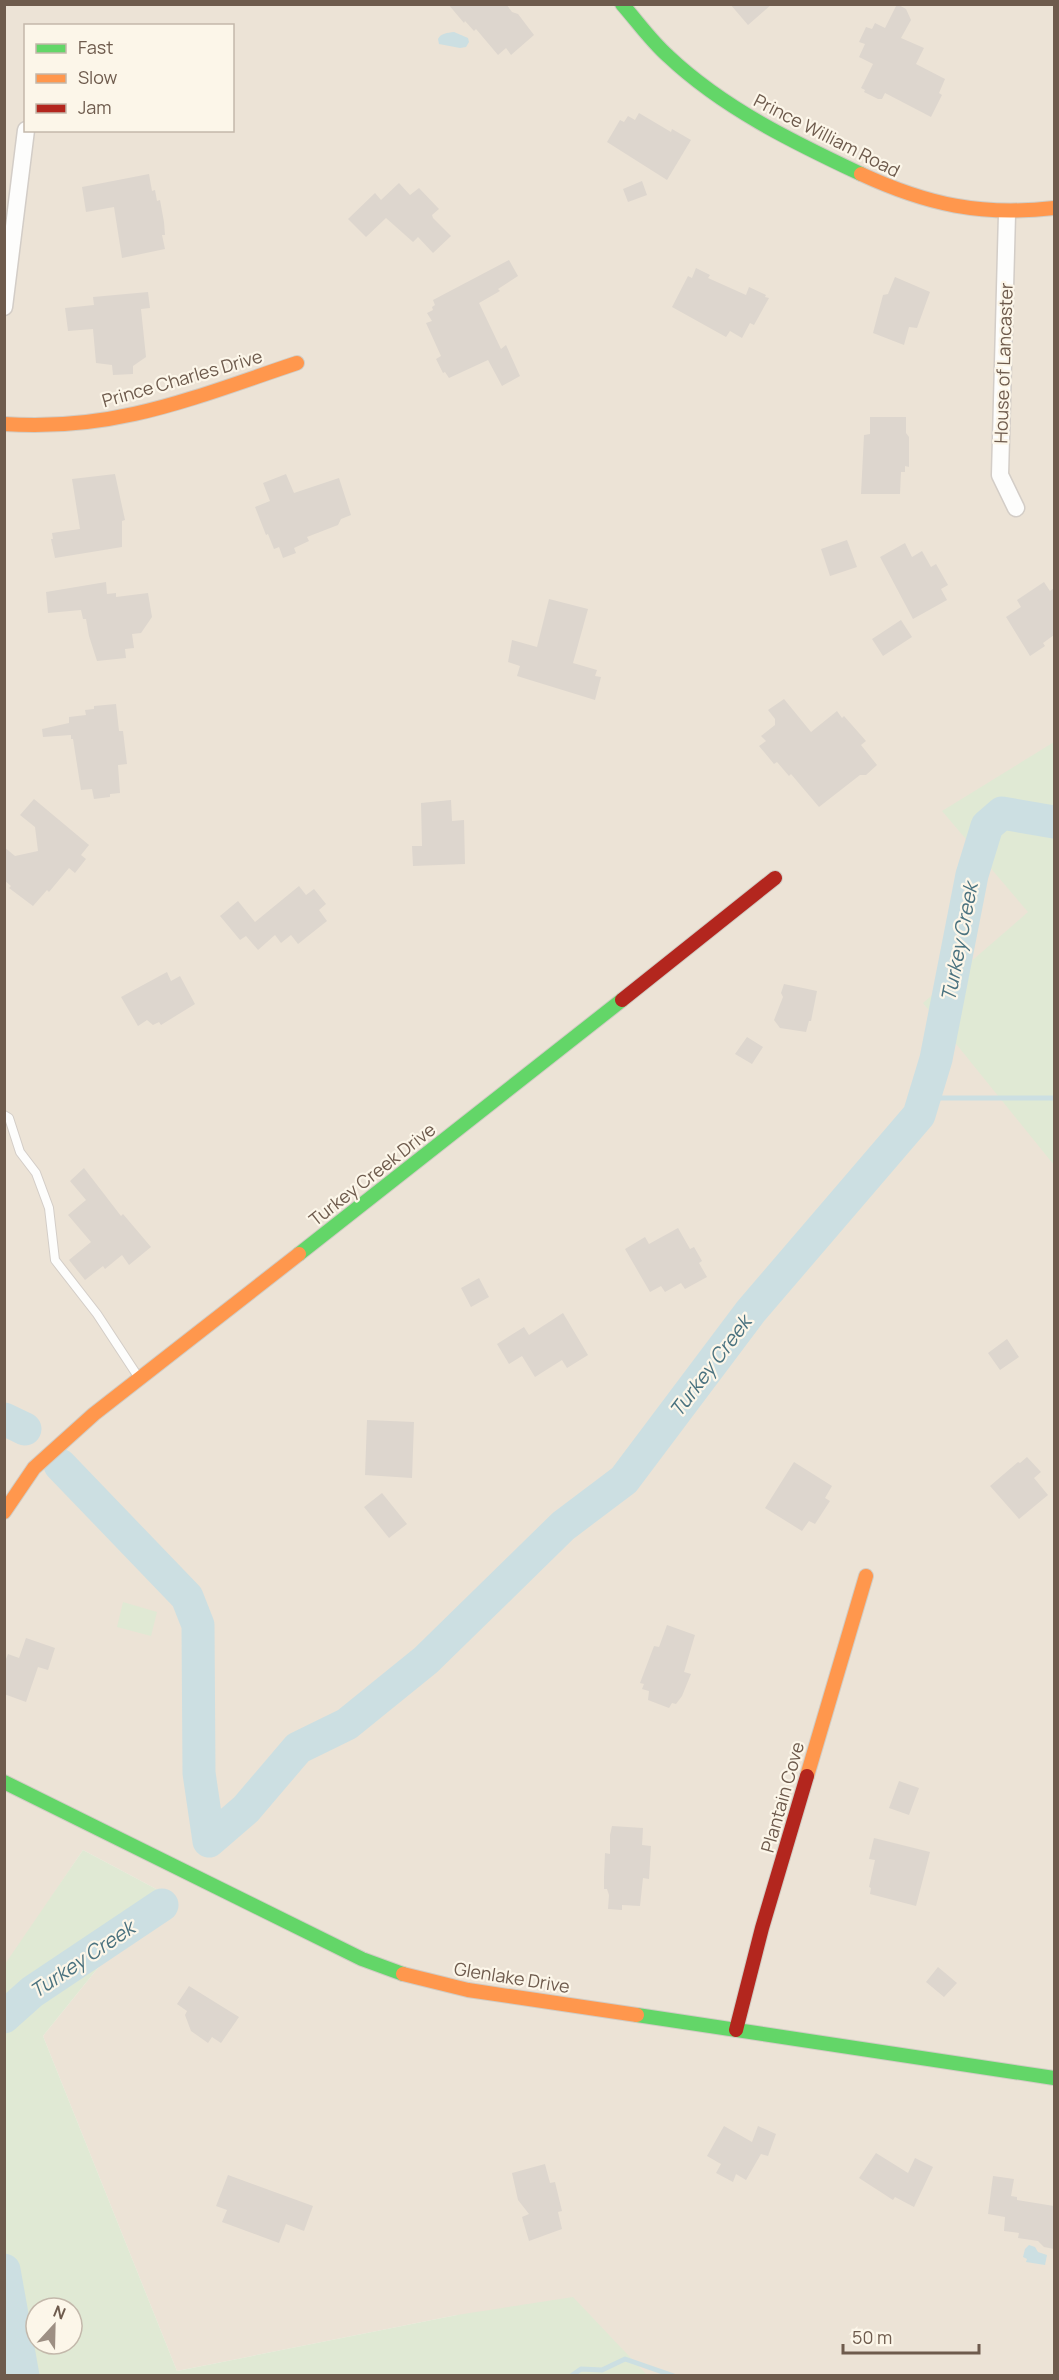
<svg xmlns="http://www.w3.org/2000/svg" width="1059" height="2380" viewBox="0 0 1059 2380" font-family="Manrope,sans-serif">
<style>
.residential{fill:#ece3d6;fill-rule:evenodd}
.green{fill:#e0e9d4;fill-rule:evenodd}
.water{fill:#ccdfe2}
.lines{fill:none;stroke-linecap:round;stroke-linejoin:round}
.stream{stroke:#ccdfe2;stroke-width:5}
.river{stroke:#ccdfe2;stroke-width:33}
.building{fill:#ddd6ce}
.lane-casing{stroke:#d3cdc7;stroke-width:10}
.street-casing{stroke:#d3cdc7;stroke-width:19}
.fast-casing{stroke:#d1ccc4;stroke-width:16}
.slow-casing{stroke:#d1ccc4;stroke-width:16}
.jam-casing{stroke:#d1ccc4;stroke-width:16}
.lane{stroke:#fdfdfc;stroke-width:8}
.street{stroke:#fdfdfc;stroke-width:16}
.fast{stroke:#63d668;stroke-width:14}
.slow{stroke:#ff974d;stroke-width:14}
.jam{stroke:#b3261e;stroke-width:14}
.labels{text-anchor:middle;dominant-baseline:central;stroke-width:4.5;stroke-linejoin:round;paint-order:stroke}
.street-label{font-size:18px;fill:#6e5b4d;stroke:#fcf6e9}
.water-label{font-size:20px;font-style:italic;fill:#4a727f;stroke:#fcf6e9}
</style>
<rect width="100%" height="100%" fill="#f4f0e8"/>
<path class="residential" d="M5 5H1054V2375H647L457 2315 177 2371 43 2036 160 1891 83 1850 5 1966ZM26 26H232V130H26Z"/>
<path class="green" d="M1054 742V1165L923 1003 1028 912 942 811Z
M123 1602 157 1612 151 1636 117 1627Z
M83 1850 160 1891 43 2036 177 2371 457 2315 573 2297 647 2375H5V1964ZM36 2308H72V2344H36Z"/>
<path class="water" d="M454 32 468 38 469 42 466 47 460 48 439 44 438 39C441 33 447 33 454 32Z
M1029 2245 1035 2247 1038 2252 1047 2255 1045 2265 1026 2262 1027 2259 1023 2257 1025 2249Z"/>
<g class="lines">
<path class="stream" d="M924 1098H1054
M571 2376 581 2369 602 2370 625 2359 674 2376"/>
<path class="river" d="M4 1419 25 1429
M60 1465 187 1597 198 1625 199 1773 209 1841
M209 1841 246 1809 298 1748 347 1724 426 1660 563 1526 624 1480 751 1311 919 1115 936 1059 972 875 987 826 1002 813 1054 822
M4 2017 32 1992 162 1905
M4 2270 23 2376"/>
</g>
<path class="building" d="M448 4H506L512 12 518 14 534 35 511 55 506 48 498 55 476 29 474 31 465 21 464 23Z
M730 4H772L748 25Z
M897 4 906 9 911 20 901 38 924 48 916 64 945 79 939 93 942 95 931 117 885 93 882 99H878L864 92 865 90 861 88 873 64 859 57 865 44 859 42 866 27 872 29 875 23 885 28Z
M639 113 671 132 672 129 691 140 667 180 607 142 620 120 624 122 628 116 635 120Z
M149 174 152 191 155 190 157 201 160 200 164 222 165 235H162L165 249 122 258 114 207 86 212 82 187Z
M642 181 647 195 628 202 623 189Z
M399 183 410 195 419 188 439 209 432 215 433 218 451 236 433 253 418 237 413 242 386 218 366 237 348 219 375 193 381 200Z
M509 260 518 276 498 289 500 291 479 303 501 349 506 345 520 376 502 386 488 360 449 378 445 372 443 373 436 359 441 356 426 323 432 321 427 313 433 310 432 307 435 305 433 300Z
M696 268 710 275 708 278 746 295 749 287 766 295 765 297 769 298 754 325 750 323 742 338 730 331 726 337 672 307 688 276 692 278Z
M895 277 930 292 917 328 909 327 904 345 873 333 883 295 888 294Z
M148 292 150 308 141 309 146 357 133 366V374L113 375 112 365 96 363 93 329 68 331 65 308 94 305 93 297Z
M870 417H906V433L909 437V467L905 466V472H901L900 494H861L864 435 870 434Z
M115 474 125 520 122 521V547L55 558 51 539H53L52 533 80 529 72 479Z
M286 474 294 493 339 478 351 515 341 519 338 525 307 537 309 541 294 548 296 553 283 558 279 547 274 549 268 534 266 535 255 507 270 501 263 483Z
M847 540 857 567 830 576 821 549Z
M905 543 912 557 922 551 931 567 936 564 948 585 941 589 947 600 913 619 880 557Z
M106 582 107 594 116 593V597L148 593 152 617 141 633 132 634 134 648 125 649 126 658 97 661 89 636 86 619H83L81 610 48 613 46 592Z
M1044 582 1050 591 1054 588V635L1043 643 1045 646 1030 656 1006 617 1021 607 1017 600Z
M549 599 588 609 573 663 597 670 595 676 601 677 595 700 517 676 520 666 508 662 512 640 537 647Z
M901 620 912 637 883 656 872 639Z
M784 699 811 732 837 711 842 718 844 716 866 741 861 745 877 765 866 775H860L819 807 791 774 789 776 777 762 774 764 759 746 766 741 761 736 775 725V719L768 710Z
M116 704 119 731H123L127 764 118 765 120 793 110 794V797L94 799 92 789 81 790 73 739H71V735L43 737 42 729 69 723V717L86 715 85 710 94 709V706Z
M34 799 89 845 81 855 86 859 75 873 69 868 49 892 47 890 33 906 9 888 11 886 4 880V847L15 856 38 851 35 827 20 815Z
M451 800 452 821 464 820 465 864 413 866 412 846H422L421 803Z
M299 886 306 895 314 889 326 904 319 910 327 921 298 944 291 935 281 943 275 935 258 950 246 936 240 940 220 916 238 901 255 922Z
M167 972 171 981 180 976 195 1004 161 1025 159 1022 153 1025 147 1020 138 1026 121 997Z
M784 984 817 991 811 1021H809L806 1032 780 1028 774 1020 783 997 781 993Z
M747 1037 763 1047 752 1064 735 1054Z
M84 1168 121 1216 123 1214 151 1247 129 1265 122 1255 105 1269 103 1266 85 1280 69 1260 91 1242 68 1215 86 1200 70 1181Z
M678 1228 690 1249 694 1247 702 1261 699 1263 707 1277 685 1289 681 1283 665 1292 661 1286 650 1292 625 1249 645 1237 649 1244Z
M479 1278 489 1297 471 1307 461 1288Z
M563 1313 588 1355 567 1368 562 1360 535 1377 522 1356 509 1364 497 1344 524 1327 529 1335Z
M1007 1339 1019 1357 1000 1370 988 1353Z
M367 1420 414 1422 412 1478 365 1475Z
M1027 1457 1041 1472 1034 1478 1048 1495 1019 1519 990 1486 1018 1462 1020 1463Z
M794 1462 832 1486 825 1498 830 1501 815 1524 809 1521 802 1531 765 1508Z
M382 1493 407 1524 389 1538 364 1507Z
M667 1625 695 1635 684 1672 691 1674 682 1696 676 1704 672 1703 669 1708 648 1700 649 1691 642 1689 644 1684 640 1683 654 1646 659 1647Z
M26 1638 55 1648 48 1670 38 1667 26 1702 4 1694V1664L8 1654 19 1658Z
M899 1781 919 1788 909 1815 889 1808Z
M612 1826 643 1828 642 1845 651 1846 649 1879 643 1878 640 1906 622 1905V1910L608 1909 609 1895 607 1889H604V1877L605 1853 610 1854V1835Z
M874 1838 930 1852 916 1906 870 1894 871 1888 869 1887 875 1860 869 1859Z
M938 1967 957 1983 944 1997 926 1982Z
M189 1986 239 2017 221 2043 212 2037 208 2043 191 2031 185 2015 187 2011 177 2004Z
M724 2126 752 2142 758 2126 776 2134 768 2156 761 2154 746 2180 736 2174 733 2182 716 2173 721 2164 707 2156Z
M876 2153 908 2173 915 2158 933 2167 914 2207 895 2197 893 2200 859 2178Z
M545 2164 550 2183 555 2182 562 2211 558 2212 562 2229 529 2241 522 2217 529 2214 518 2200 512 2173Z
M228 2175 313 2206 304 2231 286 2224 279 2243 222 2222 227 2210 216 2206Z
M993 2176 1014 2179 1011 2196 1017 2197V2200L1054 2206V2249L1044 2247 1038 2241 1018 2238 1019 2233 1004 2231 1005 2217 988 2214Z"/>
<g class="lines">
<defs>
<path id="lane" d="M4 1115 9 1118 20 1152 36 1173 49 1208 55 1260 97 1314 139 1378"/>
<path id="street" d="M1007 214 1000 475 1016 508
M4 307 26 130"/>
<path id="fast" d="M622 4C637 21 651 41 668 56 723 108 793 142 861 174
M299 1254 622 1000
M4 1782 362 1959 403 1974
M637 2015 1054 2078"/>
<path id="slow" d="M861 174C928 205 981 216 1054 208
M4 424C115 432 195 397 297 363
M4 1512 34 1468 94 1414 299 1254
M807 1776 866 1576
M403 1974 468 1990 637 2015"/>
<path id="jam" d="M622 1000 775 878
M736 2030 762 1928 807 1776"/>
</defs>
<use href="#lane" class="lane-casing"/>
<use href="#street" class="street-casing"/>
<use href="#fast" class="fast-casing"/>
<use href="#slow" class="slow-casing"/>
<use href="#jam" class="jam-casing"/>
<use href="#lane" class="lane"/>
<use href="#street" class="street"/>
<use href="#fast" class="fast"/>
<use href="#slow" class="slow"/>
<use href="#jam" class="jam"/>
</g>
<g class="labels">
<g class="street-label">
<text transform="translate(827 135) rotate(27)">Prince William Road</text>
<text transform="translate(1003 363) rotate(-88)">House of Lancaster</text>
<text transform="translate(182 378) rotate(-16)">Prince Charles Drive</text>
<text transform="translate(372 1174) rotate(-38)">Turkey Creek Drive</text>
<text transform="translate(782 1797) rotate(-74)">Plantain Cove</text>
<text transform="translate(512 1977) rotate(9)">Glenlake Drive</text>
</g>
<g class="water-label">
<text transform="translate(959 942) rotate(-79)">Turkey Creek</text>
<text transform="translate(710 1366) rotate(-53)">Turkey Creek</text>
<text transform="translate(82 1959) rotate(-34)">Turkey Creek</text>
</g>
</g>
<rect width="1059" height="2380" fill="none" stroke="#6e5b4d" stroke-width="12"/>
<rect x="24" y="24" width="210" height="108" fill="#fcf6e9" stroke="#c3b8ab" stroke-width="1.5"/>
<rect x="36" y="44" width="30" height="9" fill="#63d668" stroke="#c3b8ab" stroke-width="1.5"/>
<text x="78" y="54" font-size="18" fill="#6e5b4d">Fast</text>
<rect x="36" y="74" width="30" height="9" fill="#ff974d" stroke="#c3b8ab" stroke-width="1.5"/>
<text x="78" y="84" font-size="18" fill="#6e5b4d">Slow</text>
<rect x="36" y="104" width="30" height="9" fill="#b3261e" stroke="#c3b8ab" stroke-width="1.5"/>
<text x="78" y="114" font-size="18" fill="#6e5b4d">Jam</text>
<g transform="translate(54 2326) rotate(22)"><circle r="28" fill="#fcf6e9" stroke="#c3b8ab" stroke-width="1.5"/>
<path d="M0-4.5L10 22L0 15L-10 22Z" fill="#9d8f83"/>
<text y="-9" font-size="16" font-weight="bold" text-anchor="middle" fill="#6e5b4d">N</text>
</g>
<path d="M843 2344v9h136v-9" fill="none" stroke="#6e5b4d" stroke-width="3"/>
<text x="852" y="2344" font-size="18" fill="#6e5b4d" stroke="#fcf6e9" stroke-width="4.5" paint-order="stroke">50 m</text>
</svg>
